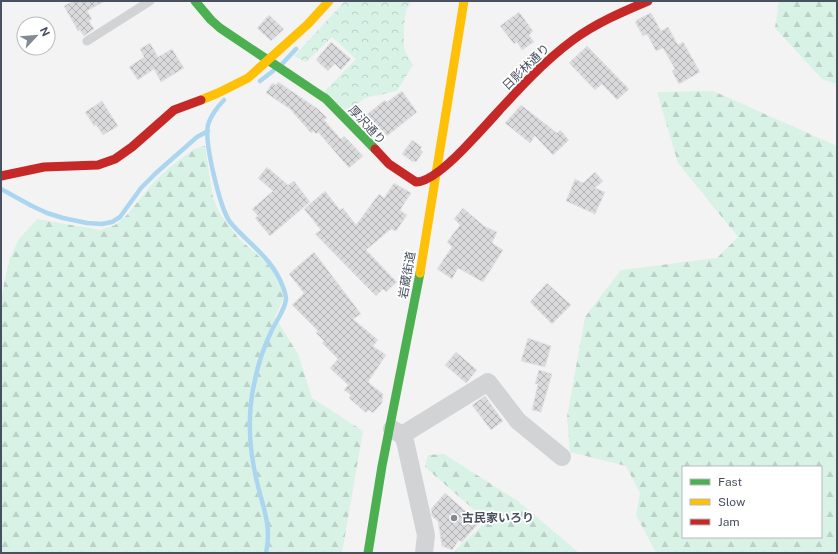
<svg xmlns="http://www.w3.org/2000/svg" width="838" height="554" viewBox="0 0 838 554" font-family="'Public Sans','Noto Sans JP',sans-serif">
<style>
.forest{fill:url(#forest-firs);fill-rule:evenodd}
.park{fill:url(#park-crowns)}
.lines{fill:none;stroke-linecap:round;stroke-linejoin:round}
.stream{stroke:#acd6f0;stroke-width:4.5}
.building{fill:url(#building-cross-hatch);stroke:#e4e4e6}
.lane{stroke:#d1d3d5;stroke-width:9}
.street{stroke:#d1d3d5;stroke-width:18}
.fast{stroke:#4caf50;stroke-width:9}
.slow{stroke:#ffc107;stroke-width:9}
.jam{stroke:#c62828;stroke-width:9}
.poi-dot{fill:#848a93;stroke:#fff;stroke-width:1.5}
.labels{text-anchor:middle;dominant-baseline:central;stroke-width:3.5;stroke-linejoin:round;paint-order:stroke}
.street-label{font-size:12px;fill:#495160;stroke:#fff}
.poi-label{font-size:12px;font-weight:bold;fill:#495160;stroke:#fff;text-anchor:start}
</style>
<defs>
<pattern id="forest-firs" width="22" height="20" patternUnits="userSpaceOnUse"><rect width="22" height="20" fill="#d8f2e6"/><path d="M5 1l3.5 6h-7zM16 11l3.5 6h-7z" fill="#bbd1c8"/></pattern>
<pattern id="park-crowns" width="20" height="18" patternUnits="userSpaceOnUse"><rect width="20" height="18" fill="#d8f2e6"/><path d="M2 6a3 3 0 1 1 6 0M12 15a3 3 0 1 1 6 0" fill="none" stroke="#bbd1c8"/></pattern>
<pattern id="building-cross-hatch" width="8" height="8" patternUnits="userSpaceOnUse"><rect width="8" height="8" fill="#dadadc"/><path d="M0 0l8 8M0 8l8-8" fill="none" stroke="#b3b3b6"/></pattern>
</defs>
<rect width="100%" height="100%" fill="#f3f3f3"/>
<path class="forest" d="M779 1H837V84L822 79 775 28Z
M713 91 837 146V553H656L636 515 640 493 626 466 570 452 567 417 585 317 621 270 717 258 738 237 678 163 657 92ZM683 467H821V537H683Z
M205 146 213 198 220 214 239 239 262 259 272 269 278 282 283 292V300L275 317 298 354 312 398 363 431 342 553H1V303L5 278 10 258 19 239 37 219 100 230 115 225 127 215 153 183 169 168 194 149Z
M444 454 518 501 579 553H452L487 521 425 467 428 455Z"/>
<path class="park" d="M345 1H412L406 10 404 28V49L413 65 397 91 365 98 347 111 324 92 356 59 332 37 306 62 294 56Z"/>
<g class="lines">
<path class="stream" d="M282 64 296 49
M260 81 273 71
M224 100C218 106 210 117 208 125 204 142 220 208 230 222 249 245 272 257 283 287 284 290 286 295 286 299 285 310 276 321 271 332 264 347 258 364 255 380 247 413 249 449 257 482 263 507 272 527 266 553
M1 189 32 206 47 213 63 218 87 223 102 224 112 222 120 217 141 188 156 173 197 137 208 131"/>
</g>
<path class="building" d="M73 1H105L87 11 92 19 89 21 94 29 84 36 80 30 78 31 64 6Z
M519 12 533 31 529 35 534 42 522 50 517 42 514 44 500 26Z
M651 13 661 31 668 27 678 45 683 42 700 72 679 84 672 71 675 69 663 48 656 51 647 34 643 36 635 22 637 21 636 20Z
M269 15 284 29 271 41 257 28Z
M331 42 351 59 341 70 335 64 328 71 316 60Z
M150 43 158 57 172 49 184 68 161 82 154 69 138 80 129 67 144 57 140 49Z
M587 46 629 89 617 100 602 84 595 90 569 63Z
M278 82 318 109 327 118 324 120 341 139 344 136 346 138 363 156 349 168 318 132 316 134 314 131 311 133 290 109 266 93 272 83 276 85Z
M402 91 417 112 387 136 381 129 378 131 366 115 385 100 387 102Z
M102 101 118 126 103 135 96 125 94 126 85 112Z
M521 105 557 133 560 130 569 140 553 155 535 136 530 143 505 123Z
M412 140 422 147 420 149 423 152 416 162 414 161 413 162 402 154Z
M267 167 288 185 294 181 310 202 270 236 255 218 258 216 252 209 273 191 258 178Z
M595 172 603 181 595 188 605 192 595 214 566 201 575 179 583 183Z
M394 183 411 193 400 210 407 215 396 231 391 229 366 250 397 282 386 292 383 289 376 296 315 234 321 230 304 209 325 191 340 210 343 208 356 225 379 194 384 198Z
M463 208 484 226 497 232 492 243 503 250 483 282 458 268 452 279 437 269 452 247 447 242 460 225 454 219Z
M314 252 361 314 353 319 378 340 373 346 386 355 368 382 383 394 382 403 373 413 369 410 366 413 349 398 351 395 344 390 348 385 330 368 338 359 322 343 324 341 316 333 318 331 292 305 304 293 289 274Z
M547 283 571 305 552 324 530 302Z
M528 338 551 346 545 367 521 361Z
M456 352 477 370 466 383 445 365Z
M539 370 552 374 541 412 532 410 538 384H535Z
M485 396 503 421 491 430 472 405Z
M445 493 479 523 462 542 459 540 452 550 442 546 438 521 432 516 431 509Z"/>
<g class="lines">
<path class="lane" d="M87 41 150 1"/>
<path class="street" d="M392 429 402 435 405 441 426 535 424 553
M402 435 488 382 518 421 562 457"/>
<path class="fast" d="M195 1 211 20 220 28 326 99 375 149
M368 553 382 466 420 273"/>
<path class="slow" d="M201 100 218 93 248 78 308 24 329 1
M420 273 464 1"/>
<path class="jam" d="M375 149 389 164 416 182C433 182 462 151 473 139 505 105 535 68 573 40 596 23 622 12 648 1
M1 176 44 167 98 165 115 159 132 147 174 110 201 100"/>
</g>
<circle class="poi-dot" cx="454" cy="518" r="4"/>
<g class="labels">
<g class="street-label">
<text transform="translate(526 67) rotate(-44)">日影林通り</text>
<text transform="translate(367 125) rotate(47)">厚沢通り</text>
<text transform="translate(407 275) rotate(-80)">岩蔵街道</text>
</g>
<g class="poi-label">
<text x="462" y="518">古民家いろり</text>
</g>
</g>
<rect width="838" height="554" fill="none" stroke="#495160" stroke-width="4"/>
<rect x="682" y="466" width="140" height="72" fill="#ffffff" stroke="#b6b9bf"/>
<rect x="690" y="479" width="20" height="6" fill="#4caf50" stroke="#b6b9bf"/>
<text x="718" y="486" font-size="12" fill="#495160">Fast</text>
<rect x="690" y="499" width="20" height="6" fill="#ffc107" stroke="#b6b9bf"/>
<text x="718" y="506" font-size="12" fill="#495160">Slow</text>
<rect x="690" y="519" width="20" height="6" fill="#c62828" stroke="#b6b9bf"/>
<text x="718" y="526" font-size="12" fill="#495160">Jam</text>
<g transform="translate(36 36) rotate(64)"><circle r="19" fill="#ffffff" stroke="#b6b9bf"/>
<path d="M0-3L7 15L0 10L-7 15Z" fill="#848a93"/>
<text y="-6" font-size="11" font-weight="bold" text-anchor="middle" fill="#495160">N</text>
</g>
</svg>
